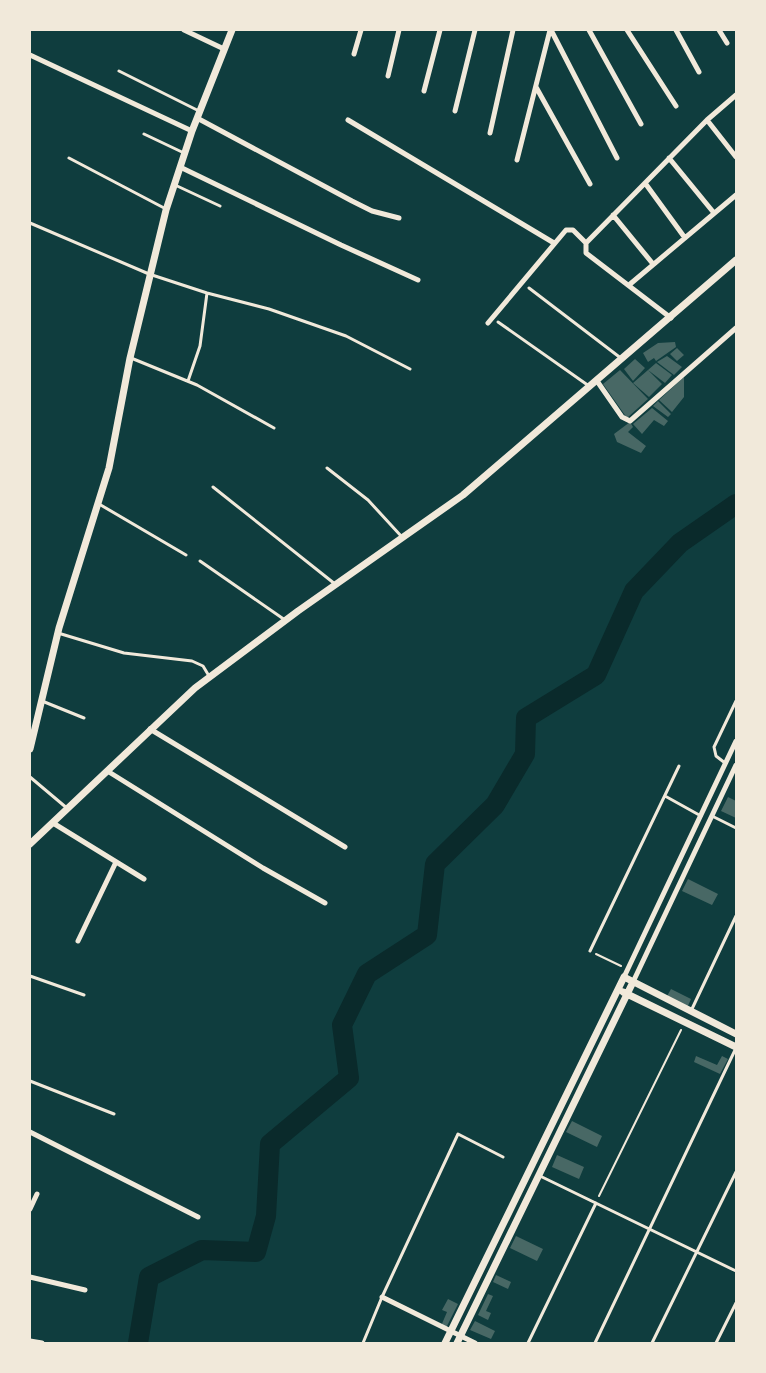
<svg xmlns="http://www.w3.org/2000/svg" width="766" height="1373" viewBox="0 0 766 1373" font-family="'Noto Sans',sans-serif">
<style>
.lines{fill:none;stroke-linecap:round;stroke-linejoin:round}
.river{stroke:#0a2a2b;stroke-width:20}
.building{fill:#486865}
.path{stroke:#f1e9da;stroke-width:2}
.service{stroke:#f1e9da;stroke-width:3}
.minor{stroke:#f1e9da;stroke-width:5}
.tertiary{stroke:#f1e9da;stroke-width:7}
</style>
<rect width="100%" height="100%" fill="#0f3d3e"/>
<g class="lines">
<path class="river" d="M138 1343 149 1277 202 1250 256 1252 266 1216 270 1144 349 1078 342 1025 367 974 427 935 435 864 495 805 525 754 526 718 596 675 634 591 680 543 736 504"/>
</g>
<path class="building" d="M675 342 676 347 656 361 654 358 648 362 643 353 658 343Z
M677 348 684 355 677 361 670 354Z
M667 356 682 367 674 375 657 362Z
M635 359 645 368 633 381 624 369Z
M656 363 672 375 665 383 648 370Z
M620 370 648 399 627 418 603 384Z
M648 370 662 384 649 397 633 383Z
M684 377V397L672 412 659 400Z
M658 401 671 414 668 417 653 406Z
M652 408 668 421 664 426 654 420 642 434 633 424Z
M630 422 633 427 628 432 646 446 641 453 617 442 614 434Z
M728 797 736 801V818L721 811Z
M688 879 718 894 712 905 682 891Z
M671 989 691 999 687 1008 666 998Z
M696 1056 717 1065 722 1056 728 1059 720 1074 694 1062Z
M572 1121 602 1136 597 1147 566 1132Z
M557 1155 584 1167 579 1179 552 1167Z
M516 1236 543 1249 537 1261 510 1248Z
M496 1275 511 1282 508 1289 493 1282Z
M488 1294 493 1296 486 1311 491 1313 488 1320 478 1315Z
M448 1299 458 1304 446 1328 441 1326 447 1312 442 1310Z
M475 1321 495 1331 491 1339 470 1330Z"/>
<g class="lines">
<path class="path" d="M596 954 621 966
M599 1196 681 1030"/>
<path class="service" d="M119 71 199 111
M144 134 184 153
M69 158 166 209
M175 185 220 206
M30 223 149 274 207 293 269 309 346 336 410 369
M529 288 622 359
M498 322 589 386
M131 358 197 385 274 428
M188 381 200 346 207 293
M327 468 368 500 402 537
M213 487 335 584
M99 504 186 555
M200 561 285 620
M58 633 124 653 192 661 203 666 209 676
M42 701 84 718
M725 763 716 756 714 747 736 701
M30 777 68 809
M665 796 701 816
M712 816 736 828
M590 951 679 766
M30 976 84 995
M691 1011 736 916
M30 1081 114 1114
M540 1176 736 1271
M363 1343 382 1297 458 1134 503 1157
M528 1343 596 1203
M595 1343 736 1048
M652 1343 736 1172
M716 1343 736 1303"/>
<path class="minor" d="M184 30 224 49
M551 30 617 158
M589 30 641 124
M627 30 676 106
M676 30 699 72
M719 30 727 43
M354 54 361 30
M30 55 192 131
M388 76 399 30
M536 87 590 184
M424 91 440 30
M455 111 475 30
M197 118 352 201 372 211 399 218
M348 120 554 243
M707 120 736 157
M490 133 513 30
M669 158 714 213
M517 160 550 30
M180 167 341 245 418 280
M645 183 685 238
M613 215 653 264
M629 285 736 195
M671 318 586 253V243L707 120 736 95
M488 323 566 230H573L586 243
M597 381 622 417 630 421 736 328
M150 729 345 847
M109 772 263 868 325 903
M53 823 144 879
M78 941 116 862
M624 977 736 741
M633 982 736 765
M30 1132 198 1217
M30 1209 37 1194
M30 1277 85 1290
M382 1297 475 1343
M30 1341 42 1343"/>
<path class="tertiary" d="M30 749 59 628 109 468 130 358 166 210 192 131 232 30
M30 844 195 688 298 611 463 495 736 260
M623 992 736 1047
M445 1343 624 977 736 1034
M457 1343 633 982"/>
</g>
<rect width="766" height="1373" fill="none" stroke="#f1e9da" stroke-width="62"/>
</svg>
